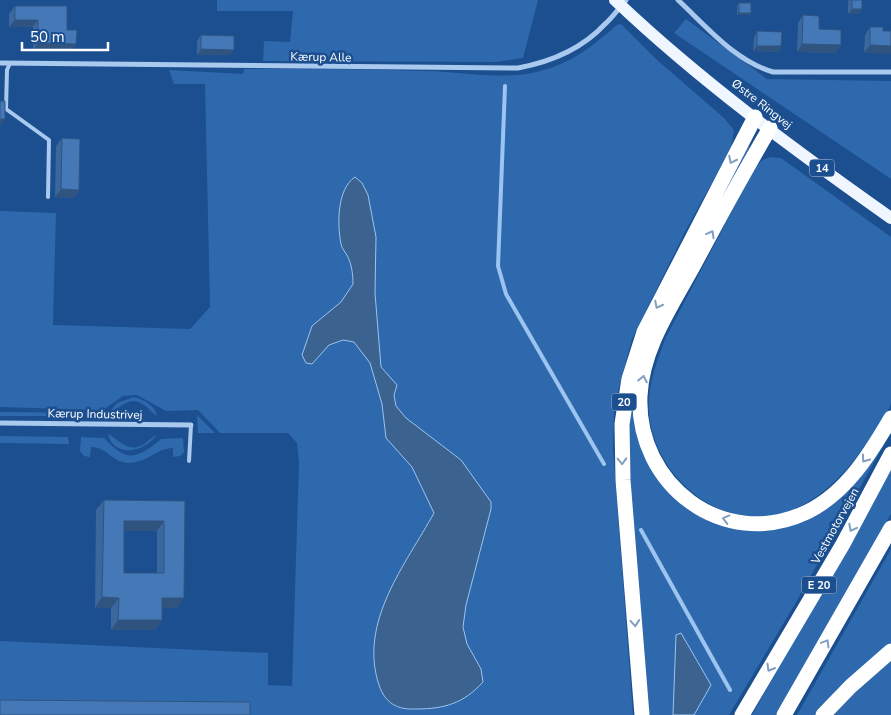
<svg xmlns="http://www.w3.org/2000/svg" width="891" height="715" viewBox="0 0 891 715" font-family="'Nunito Sans',sans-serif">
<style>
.green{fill:#2e69ad}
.water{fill:#3c6290;stroke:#9cc4f0}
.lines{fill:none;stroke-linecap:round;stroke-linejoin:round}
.stream{stroke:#9cc4f0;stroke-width:4}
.lane{stroke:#a9c9ee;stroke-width:4}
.street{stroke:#a9c9ee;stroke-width:5}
.primary{stroke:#f0f6ff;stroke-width:12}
.highway{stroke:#fff;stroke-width:15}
.wall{fill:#3a679d;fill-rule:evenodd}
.shaded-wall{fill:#305480}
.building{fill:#4478b7;stroke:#305480;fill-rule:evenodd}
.oneway{stroke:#829ec1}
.labels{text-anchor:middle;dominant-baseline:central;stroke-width:5;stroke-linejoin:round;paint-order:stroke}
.shield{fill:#1b4f8f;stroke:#bbcadd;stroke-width:1}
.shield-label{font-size:11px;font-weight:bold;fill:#fff}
.street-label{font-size:12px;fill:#fff;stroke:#1b4f8f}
</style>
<rect width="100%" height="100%" fill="#1b4f8f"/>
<path class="green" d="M217 0H538L523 58 496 62 263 61 264 41 290 42 293 11H217Z
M686 19 767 79 891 81V179L674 33Z
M621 24 656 59 724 118 734 130 731 148 687 228 632 339 614 406 613 448 633 715H243L0 710V641L268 653V685L292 686 299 462 297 443 288 433H220L198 410 166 411 137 395 123 396 103 410 0 407V211L56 213 53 325 190 329 210 307 205 84H174L169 70 243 74 244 69C305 69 366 69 427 71 466 72 509 82 547 69 575 61 596 43 617 25Z
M745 145 750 147 656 328C645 356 632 385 635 415 645 510 752 562 831 506 857 488 873 455 890 428L891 432 795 604 729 715H646L645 683 627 464 626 429 630 399 640 355 667 295Z
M770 157 781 158 891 237C891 277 891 317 891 358 891 371 891 390 891 403 888 415 869 441 861 451 842 477 820 499 790 511 724 536 654 478 649 413 647 386 657 361 666 337L753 171 761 161Z
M134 397C144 400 155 405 157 416 152 413 149 408 144 405 129 394 120 409 107 415L117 403Z
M0 412 102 413V416H0Z
M197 415 215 433H198Z
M108 434C119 440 129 454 144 444 149 441 152 437 157 434 146 452 114 459 108 434Z
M0 436 68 437 69 444 0 443Z
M81 437 104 438C127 463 137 459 161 439L183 438 184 452 180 456 173 457V448C157 448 147 463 129 463 112 463 108 447 91 447L90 457 84 456 80 451Z
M891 470V514L776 715H752Z
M891 549V643L849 680 816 715H797Z
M891 661V715H834L860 688Z"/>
<path class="water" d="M355 177 362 183 368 195 376 237 375 293 381 367 397 385 394 395 396 406 406 418 461 460 491 502V509L466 605 463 627 467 644 481 669 483 682C464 703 445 709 416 709 397 710 385 703 379 685 358 622 406 564 434 513L412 467 386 438 382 404 370 363 354 342 343 340 329 345 312 364 306 363 302 355 312 326 341 302 353 284C353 275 352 266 348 257 346 253 342 249 341 244 337 224 337 189 355 177Z
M681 633 711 685 694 715H673L676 635Z"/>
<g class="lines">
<path class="stream" d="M505 86 498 266 506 294 604 464
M641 530 730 690"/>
<path class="lane" d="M10 63 7 70 6 109 49 140 48 197
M189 461 191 425"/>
<path class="street" d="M678 0C707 27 735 61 773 72H891
M0 63 518 68C550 62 582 49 605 24 613 17 619 8 626 0
M0 423 191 425"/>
<path class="primary" d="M615 0C699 80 796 151 891 218"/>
<path class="highway" d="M770 128C744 172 720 216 696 261 674 302 642 347 640 396 636 484 723 552 807 512 846 493 870 454 891 418
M642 715 623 480 622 424 629 379 644 332 755 117
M742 715 843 544 891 454
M784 715 891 528
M823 715 851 686 891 651"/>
</g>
<path class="wall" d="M849 0H862V9L859 14H848V1Z
M739 3 751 13 749 15H737V6Z
M15 6 67 30 76 44 71 51H33V27H9V14Z
M803 15 819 29 841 45 836 53 797 52 798 23Z
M870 27 883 31 864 53 865 35Z
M757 31 781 46 778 52 753 51 754 37Z
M201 35 230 55H197V41Z
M62 138 79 190 74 198 55 197 56 146Z
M104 500 185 501 177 608H162V620L155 630H111V608H95L96 510ZM124 531H157V573H124Z"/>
<path class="shaded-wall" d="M852 9H862L859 14H848Z
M739 13H751L749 15H737Z
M15 20H38L33 27H9Z
M38 43 76 44 71 51H33Z
M802 44 841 45 836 53 797 52Z
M870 45 891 46V54L864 53Z
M757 46H781L778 52 753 51Z
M201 49 234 50 230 55H197Z
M0 119H5L0 126Z
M61 189 79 190 74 198 55 197Z
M124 521H164L157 531H117Z
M102 597 119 598 111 608H95Z
M162 598H184L177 608H155Z
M118 620H162L155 630H111Z"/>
<path class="building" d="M852 0H862V9H852Z
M739 3H751V13H739Z
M15 6H67V30H77L76 44 38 43V20H15Z
M803 15 819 16V29L841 30V45L802 44Z
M870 27H883V31H891V46L870 45Z
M757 31 782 32 781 46H757Z
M201 35 234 36V50L201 49Z
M0 101H5V119H0Z
M62 138 80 139 79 190 61 189Z
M104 500 185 501 184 598H162V620H118L119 598 102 597ZM124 521H164V573H124Z
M0 700 250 702V715H0Z"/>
<defs><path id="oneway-chevron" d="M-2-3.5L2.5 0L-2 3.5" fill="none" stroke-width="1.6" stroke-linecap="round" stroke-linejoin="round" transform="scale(1.25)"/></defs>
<g class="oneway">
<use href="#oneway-chevron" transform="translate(732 160) rotate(117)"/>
<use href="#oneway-chevron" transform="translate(711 234) rotate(-61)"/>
<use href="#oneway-chevron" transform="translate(658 305) rotate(117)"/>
<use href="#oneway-chevron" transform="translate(643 379) rotate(-79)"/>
<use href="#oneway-chevron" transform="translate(865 459) rotate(126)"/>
<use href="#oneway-chevron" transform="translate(622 461) rotate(88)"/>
<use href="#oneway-chevron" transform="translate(726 519) rotate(-165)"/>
<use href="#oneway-chevron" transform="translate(852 528) rotate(118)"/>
<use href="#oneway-chevron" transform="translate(635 623) rotate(85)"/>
<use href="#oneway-chevron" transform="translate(826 643) rotate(-59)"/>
<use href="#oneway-chevron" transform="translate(770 668) rotate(120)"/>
</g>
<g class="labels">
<g class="shield">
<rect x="809.5" y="159.5" width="25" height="17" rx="4"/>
<rect x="611.5" y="393.5" width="25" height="17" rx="4"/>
<rect x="801.5" y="576.5" width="35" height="17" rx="4"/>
</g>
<g class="shield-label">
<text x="822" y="168">14</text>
<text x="624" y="402">20</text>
<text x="819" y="585">E 20</text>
</g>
<g class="street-label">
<text transform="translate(321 57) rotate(1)">Kærup Alle</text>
<text transform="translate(762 104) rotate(38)">Østre Ringvej</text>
<text transform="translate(95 414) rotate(1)">Kærup Industrivej</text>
<text transform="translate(835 526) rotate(-61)">Vestmotorvejen</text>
</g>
</g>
<path d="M22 42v8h86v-8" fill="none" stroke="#ffffff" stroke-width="2.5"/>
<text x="30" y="42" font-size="15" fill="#ffffff" stroke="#1b4f8f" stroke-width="4" paint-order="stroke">50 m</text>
</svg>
